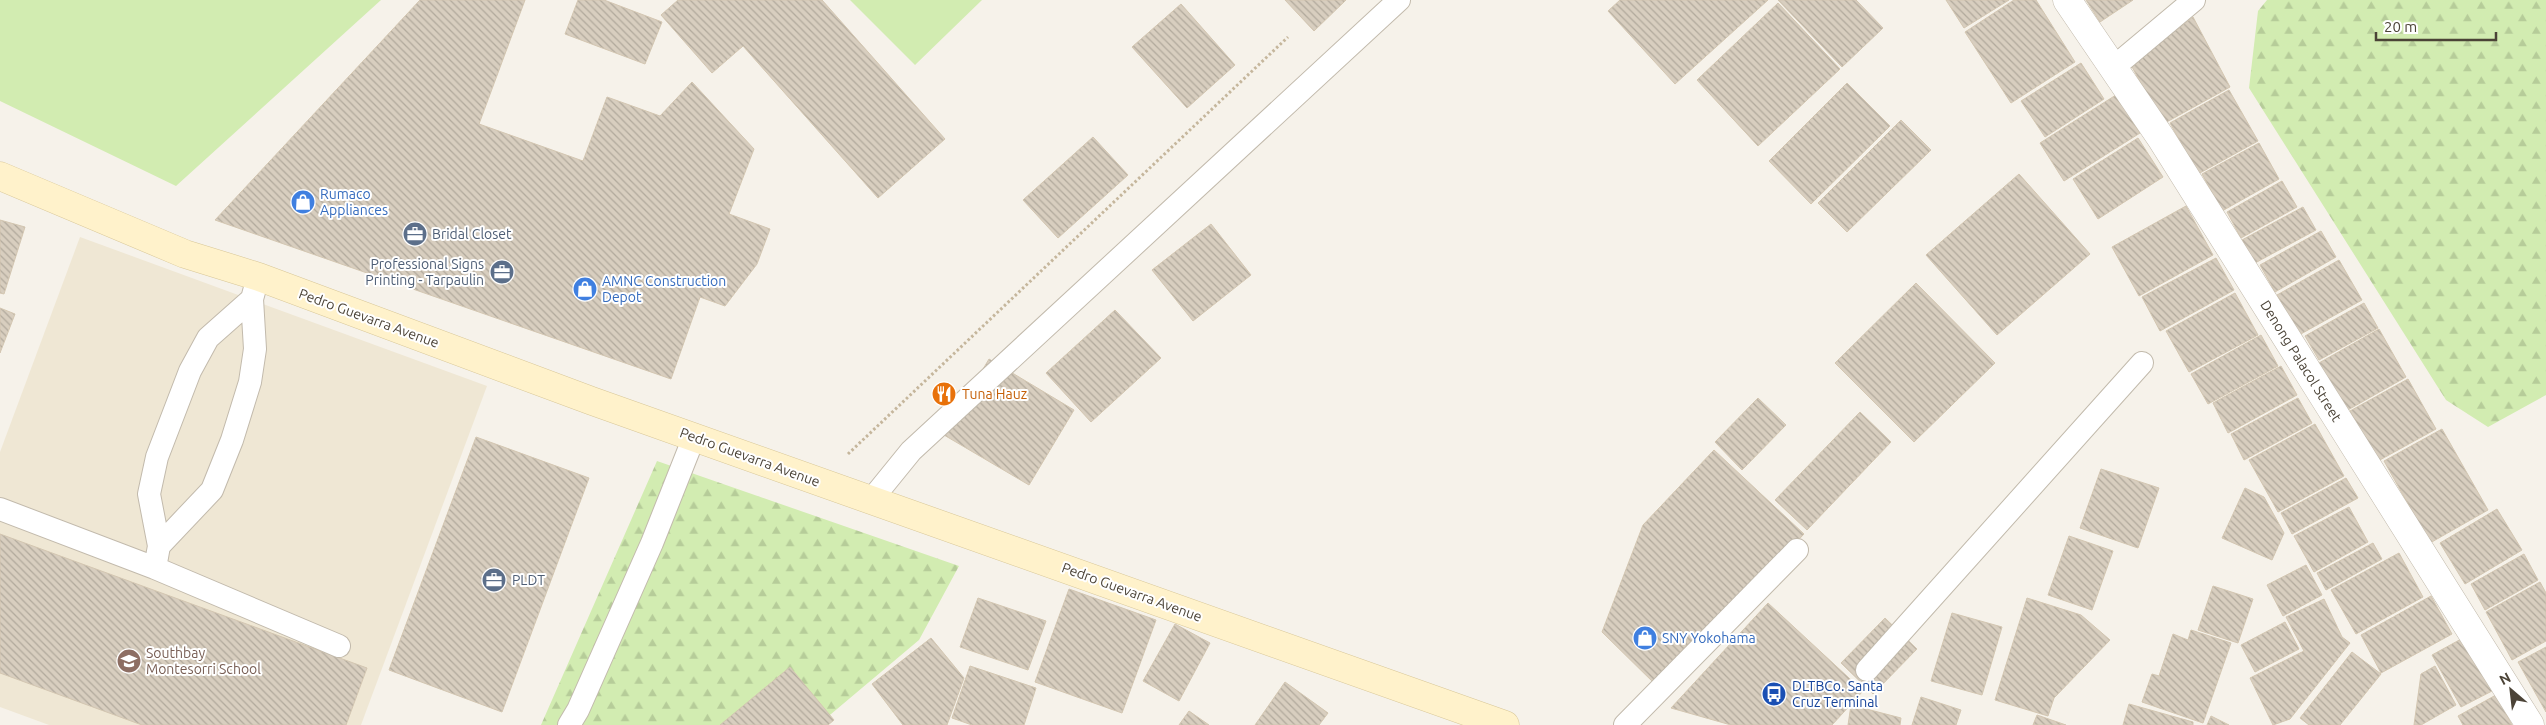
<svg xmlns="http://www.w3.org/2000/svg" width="2546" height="725" viewBox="0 0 2546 725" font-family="Ubuntu,sans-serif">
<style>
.education{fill:#efe7d4}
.grass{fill:#d2ecb1}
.forest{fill:url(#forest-firs)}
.building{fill:url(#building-back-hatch);stroke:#d3c6b1}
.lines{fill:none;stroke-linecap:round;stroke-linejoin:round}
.service-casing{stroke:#c2baac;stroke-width:24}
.minor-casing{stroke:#c2baac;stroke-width:29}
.secondary-casing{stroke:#d8c798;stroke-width:29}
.path{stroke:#c5b69c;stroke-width:3;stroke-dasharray:2.5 2.5;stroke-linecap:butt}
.service{stroke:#fff;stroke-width:22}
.minor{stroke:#fff;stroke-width:28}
.secondary{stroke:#fff2cb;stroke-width:28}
.labels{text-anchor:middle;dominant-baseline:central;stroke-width:4;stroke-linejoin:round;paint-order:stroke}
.shop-label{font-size:14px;fill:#366cbe;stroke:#fff;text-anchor:start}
.service-label{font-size:14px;fill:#4e5e75;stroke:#fff;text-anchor:start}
.street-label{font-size:14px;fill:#4b4337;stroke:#fff}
.food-label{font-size:14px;fill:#c56008;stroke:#fff;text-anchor:start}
.education-label{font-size:14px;fill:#785e54;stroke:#fff;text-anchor:start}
.transit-label{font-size:14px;fill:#164399;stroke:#fff;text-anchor:start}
</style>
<defs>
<pattern id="forest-firs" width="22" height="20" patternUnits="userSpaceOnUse" patternTransform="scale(1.25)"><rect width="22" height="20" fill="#d2ecb1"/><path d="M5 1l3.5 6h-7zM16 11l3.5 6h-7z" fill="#b6cc99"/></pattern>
<pattern id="building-back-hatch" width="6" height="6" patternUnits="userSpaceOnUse" patternTransform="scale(1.25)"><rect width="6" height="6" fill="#d8cebf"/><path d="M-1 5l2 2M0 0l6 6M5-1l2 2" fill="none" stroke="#b1a99c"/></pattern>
</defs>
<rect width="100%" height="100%" fill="#f6f2ea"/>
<path class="education" d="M80 237 487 386 361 725H49L0 707V452Z"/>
<path class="grass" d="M0 0H381L176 186 0 101Z
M850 0H982L915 65Z"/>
<path class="forest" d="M2267 0H2546V395L2488 427 2446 400 2249 88 2258 11Z
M657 461 959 566 919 640 818 725H541Z"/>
<path class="building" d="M420 0H525L479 124 583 161 607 97 660 116 692 82 754 149 729 214 770 229 757 264 725 306 700 297 671 379 215 220Z
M578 0H604L662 22 645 64 565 34Z
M678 0H822L945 139 878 198 743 46 712 73 661 15Z
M1285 0H1346L1314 31Z
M1620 0H1768L1675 84 1608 11Z
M1778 0H1856L1883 28 1842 67Z
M1946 0H2009L1964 28Z
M2014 0H2036L2075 62 2011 103 1965 32Z
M2086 0H2133L2100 22Z
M1778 3 1840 69 1758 146 1697 80Z
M1181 4 1235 65 1187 108 1132 47Z
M2193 17 2230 87 2163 124 2131 65Z
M2081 63 2104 99 2045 137 2021 101Z
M1847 83 1890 126 1811 204 1769 161Z
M2229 90 2258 141 2198 174 2170 123Z
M2116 95 2140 133 2064 181 2040 143Z
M1901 120 1931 150 1847 232 1818 203Z
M1093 137 1128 175 1058 238 1023 200Z
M2138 138 2163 177 2098 219 2073 179Z
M2259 143 2279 179 2222 211 2202 174Z
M2019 174 2090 254 1997 335 1926 255Z
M2282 181 2297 207 2241 238 2227 212Z
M2186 206 2213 255 2139 296 2112 247Z
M2303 207 2316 230 2255 263 2242 240Z
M0 220 25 227 4 294 0 293Z
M1211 224 1251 275 1193 321 1152 270Z
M2321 231 2336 257 2275 292 2260 265Z
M2216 258 2234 290 2160 331 2142 297Z
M2339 260 2362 300 2299 335 2277 295Z
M1916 283 1995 363 1914 442 1835 363Z
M2235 293 2258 335 2189 372 2166 331Z
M2364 303 2378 328 2319 360 2305 336Z
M0 308 15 314 0 353Z
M1115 310 1161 358 1091 422 1046 373Z
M2379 329 2406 377 2346 411 2319 363Z
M2261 335 2278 366 2208 404 2191 374Z
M989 359 1074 410 1029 485 944 435Z
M2281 366 2297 395 2228 433 2213 403Z
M2408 379 2436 429 2378 461 2350 411Z
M1758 398 1786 425 1742 470 1715 442Z
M2298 398 2312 423 2244 460 2231 434Z
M1860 412 1891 442 1807 530 1775 500Z
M2315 424 2344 476 2278 512 2249 460Z
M2442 429 2488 510 2430 543 2384 461Z
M476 437 589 478 502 712 389 670Z
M1714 450 1804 534 1658 687 1602 632 1643 525Z
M2101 469 2159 488 2138 548 2080 528Z
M2346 478 2358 498 2292 534 2281 513Z
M2245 488 2264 497 2284 533 2272 560 2222 538Z
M2349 507 2368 542 2314 572 2294 536Z
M2497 509 2522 550 2465 584 2440 543Z
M0 534 367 668 346 725H142L0 673Z
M2069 536 2113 551 2092 610 2048 595Z
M2373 543 2382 559 2326 590 2317 573Z
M2399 553 2423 597 2356 634 2331 590Z
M2524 554 2538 580 2485 610 2471 584Z
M2306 565 2322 595 2283 616 2267 585Z
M2540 582 2546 593V641L2512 660 2486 612Z
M2213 586 2253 599 2238 643 2198 630Z
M1069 589 1156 620 1122 713 1035 682Z
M2431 596 2452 634 2381 673 2361 635Z
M978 598 1046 621 1028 670 960 647Z
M2027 598 2081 615 2110 640 2054 698 2048 716 1995 700Z
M2324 599 2342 637 2350 643 2290 719 2273 725 2250 678 2304 651 2286 617Z
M1768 603 1863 691 1832 725H1731L1671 708Z
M1952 613 2002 627 1982 695 1931 681Z
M1885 618 1917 649 1873 694 1841 663Z
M2285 622 2299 649 2255 672 2241 645Z
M1175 624 1210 643 1179 701 1143 681Z
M2191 630 2231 643 2203 723 2142 702 2152 674 2159 676 2173 634 2188 640Z
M931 638 964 678 947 725H903L872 684Z
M2463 638 2492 691 2461 707 2432 655Z
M2546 647V712L2518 662Z
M2352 652 2381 674 2340 725H2309L2300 718Z
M970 666 1036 688 1024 725H972L952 718Z
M2435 666 2456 705 2421 725H2414L2421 674Z
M790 667 834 720 828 725H720Z
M1285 682 1328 713 1319 725H1255Z
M2496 695 2512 725H2463L2458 716Z
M1921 697 1961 710 1956 725H1912Z
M2129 704 2193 722V725H2123Z
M1851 705 1901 718 1900 725H1848Z
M1189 711 1209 725H1179Z
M2037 715 2066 725H2033Z
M2211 716 2229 725H2207Z"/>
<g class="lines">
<defs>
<path id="service" d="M2114 67 2194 0
M872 499 911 451 1399 0
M0 509 155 568 159 546 149 494 157 457 190 371 208 338 252 299
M159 546 212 490 232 440 250 382 255 349 252 299 255 288
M155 568 339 646
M1867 670 2142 363
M569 725 578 710 652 543 694 437
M1625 725 1797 550"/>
<path id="minor" d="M2067 0 2161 138 2530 725"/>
<path id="secondary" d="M0 176 185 254 259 277 592 401 1505 725"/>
</defs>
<use href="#service" class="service-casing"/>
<use href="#minor" class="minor-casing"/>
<use href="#secondary" class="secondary-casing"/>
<path class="path" d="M848 454 1288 37"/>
<use href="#service" class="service"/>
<use href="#minor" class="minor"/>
<use href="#secondary" class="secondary"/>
</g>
<defs>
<symbol id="shop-disc" viewBox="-11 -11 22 22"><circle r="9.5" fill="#3f7fe0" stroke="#fff"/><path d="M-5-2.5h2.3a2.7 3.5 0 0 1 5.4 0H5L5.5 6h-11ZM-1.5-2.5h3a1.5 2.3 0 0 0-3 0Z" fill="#fff"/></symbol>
<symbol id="office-disc" viewBox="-11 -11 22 22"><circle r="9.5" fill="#5c6f8a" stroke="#fff"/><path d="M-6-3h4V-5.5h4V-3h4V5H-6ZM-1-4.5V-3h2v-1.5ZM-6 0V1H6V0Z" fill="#fff"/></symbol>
<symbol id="restaurant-disc" viewBox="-11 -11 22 22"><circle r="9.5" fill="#e8710a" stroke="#fff"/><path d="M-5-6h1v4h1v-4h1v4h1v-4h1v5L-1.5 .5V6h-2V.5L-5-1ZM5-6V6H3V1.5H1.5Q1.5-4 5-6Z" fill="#fff"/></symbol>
<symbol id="school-disc" viewBox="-11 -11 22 22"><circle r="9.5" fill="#8d6e63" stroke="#fff"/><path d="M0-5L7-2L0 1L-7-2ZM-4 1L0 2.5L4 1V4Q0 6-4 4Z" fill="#fff"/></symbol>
<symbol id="bus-disc" viewBox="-11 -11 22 22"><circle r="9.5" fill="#1a4fb4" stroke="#fff"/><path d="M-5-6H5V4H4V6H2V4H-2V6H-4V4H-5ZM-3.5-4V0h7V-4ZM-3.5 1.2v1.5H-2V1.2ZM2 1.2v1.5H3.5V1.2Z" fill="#fff"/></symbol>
</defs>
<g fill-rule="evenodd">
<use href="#shop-disc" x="289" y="188" width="28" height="28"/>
<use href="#office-disc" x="401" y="220" width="28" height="28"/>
<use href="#office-disc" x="488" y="258" width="28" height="28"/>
<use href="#shop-disc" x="571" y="275" width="28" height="28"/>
<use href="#restaurant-disc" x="930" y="380" width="28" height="28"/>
<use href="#office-disc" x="480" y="566" width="28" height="28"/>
<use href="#shop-disc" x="1631" y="624" width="28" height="28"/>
<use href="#school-disc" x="115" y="647" width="28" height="28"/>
<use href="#bus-disc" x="1760" y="680" width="28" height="28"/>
</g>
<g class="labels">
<g class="shop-label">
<text x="320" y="194">Rumaco<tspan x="320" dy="16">Appliances</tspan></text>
<text x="602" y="281">AMNC Construction<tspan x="602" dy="16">Depot</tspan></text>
<text x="1662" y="638">SNY Yokohama</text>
</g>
<g class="service-label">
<text x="432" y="234">Bridal Closet</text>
<text x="484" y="264" text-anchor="end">Professional Signs<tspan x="484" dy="16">Printing - Tarpaulin</tspan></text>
<text x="512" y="580">PLDT</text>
</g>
<g class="street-label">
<text transform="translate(369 318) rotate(20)">Pedro Guevarra Avenue</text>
<text transform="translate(2301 361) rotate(58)">Denong Palacol Street</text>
<text transform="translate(750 457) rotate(20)">Pedro Guevarra Avenue</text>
<text transform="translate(1132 592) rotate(20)">Pedro Guevarra Avenue</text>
</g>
<g class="food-label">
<text x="962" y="394">Tuna Hauz</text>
</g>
<g class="education-label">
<text x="146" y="653">Southbay<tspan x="146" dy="16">Montesorri School</tspan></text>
</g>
<g class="transit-label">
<text x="1792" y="686">DLTBCo. Santa<tspan x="1792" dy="16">Cruz Terminal</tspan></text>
</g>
</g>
<g transform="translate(2511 690) rotate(332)" stroke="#ffffff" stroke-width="4" paint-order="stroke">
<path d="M0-4L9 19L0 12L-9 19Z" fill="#4b4337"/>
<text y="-8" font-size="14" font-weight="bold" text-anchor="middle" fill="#4b4337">N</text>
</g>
<path d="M2376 32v8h120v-8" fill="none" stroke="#4b4337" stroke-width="2.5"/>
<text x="2384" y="32" font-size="15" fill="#4b4337" stroke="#ffffff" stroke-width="4" paint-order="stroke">20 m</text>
</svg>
